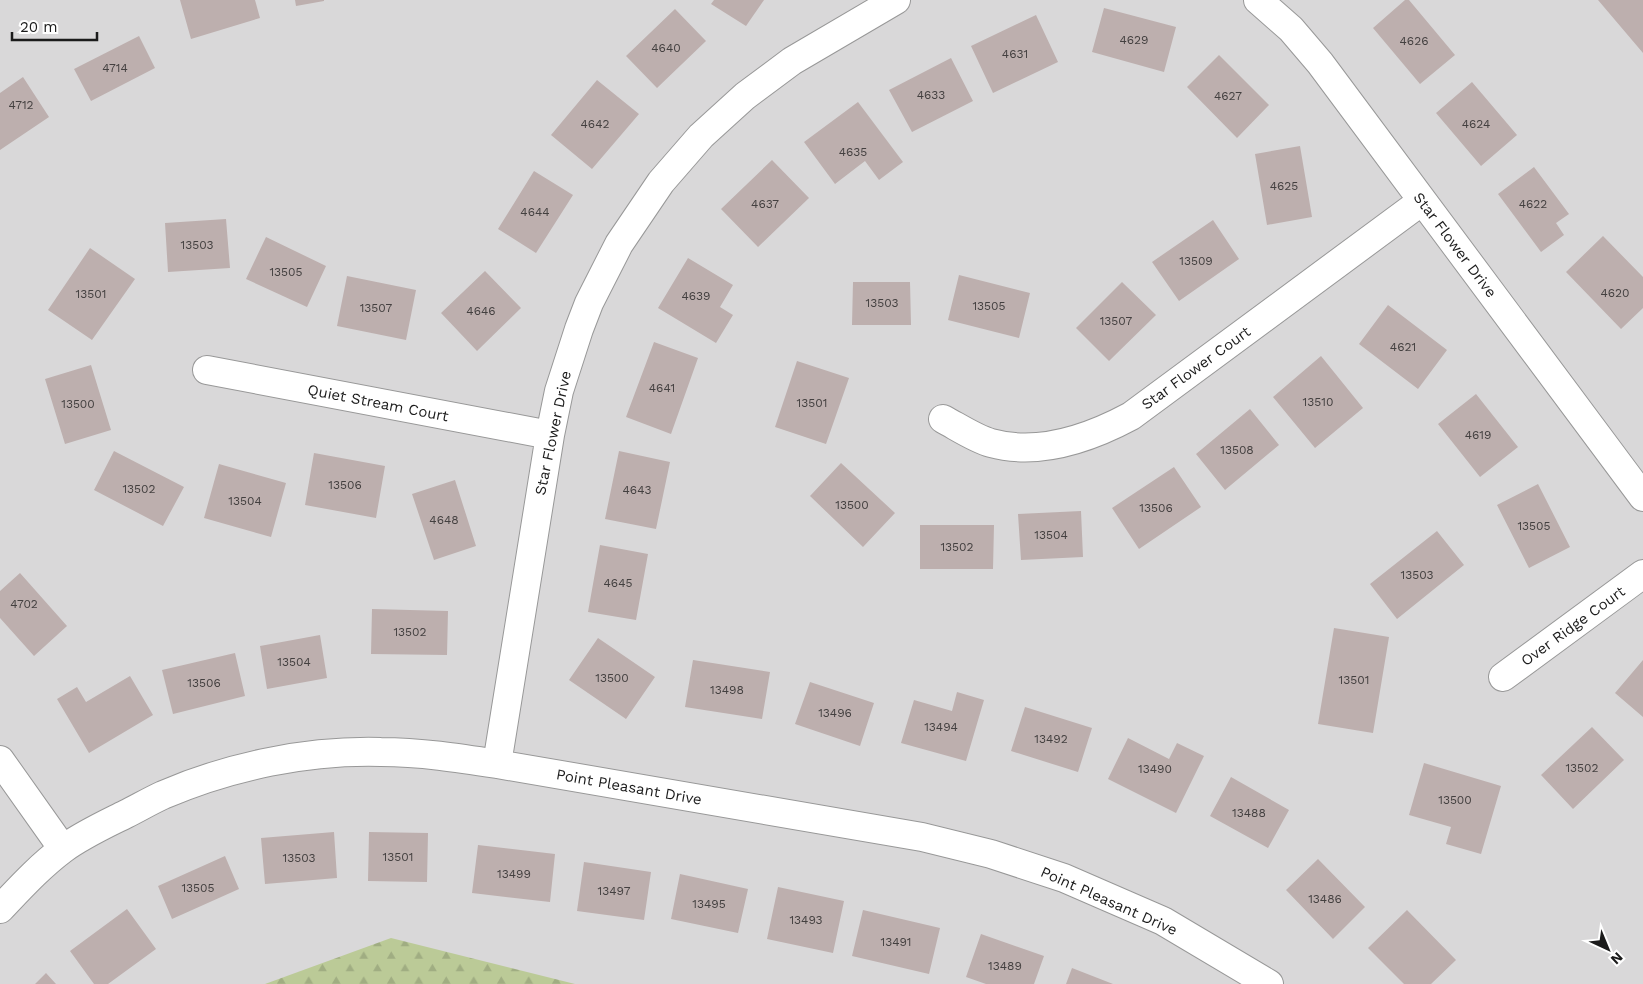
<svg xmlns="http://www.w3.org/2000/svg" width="1643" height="984" viewBox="0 0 1643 984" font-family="'Work Sans',sans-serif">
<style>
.residential{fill:#d9d8d9}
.forest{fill:url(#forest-firs)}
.building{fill:#bdafae}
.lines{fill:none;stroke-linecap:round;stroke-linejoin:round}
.minor-casing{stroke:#989898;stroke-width:30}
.minor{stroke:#fff;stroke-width:28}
.labels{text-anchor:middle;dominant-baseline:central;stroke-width:5;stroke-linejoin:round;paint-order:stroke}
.number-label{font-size:12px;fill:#444040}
.street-label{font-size:15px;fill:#1b1b1b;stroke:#fff}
</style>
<defs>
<pattern id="forest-firs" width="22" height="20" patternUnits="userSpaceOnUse" patternTransform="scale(1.25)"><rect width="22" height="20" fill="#bbca97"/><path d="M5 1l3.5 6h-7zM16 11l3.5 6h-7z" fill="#a0ad82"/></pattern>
</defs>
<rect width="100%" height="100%" fill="#ece4e1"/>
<path class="residential" d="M0 0H1643V984H0Z"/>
<path class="forest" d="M391 938 575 984H265Z"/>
<path class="building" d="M180 0H255L260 18 191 39Z
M295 0H324V1L296 6Z
M714 0H764L746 26 711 4Z
M1405 0H1409L1455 55 1420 84 1373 28Z
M1598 0H1643V53Z
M1104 8 1176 27 1164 72 1092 52Z
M675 9 706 41 657 88 626 56Z
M1036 15 1058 62 993 93 971 46Z
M139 36 155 68 91 101 74 69Z
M1219 55 1269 105 1237 138 1187 87Z
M951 58 973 101 912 132 889 90Z
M23 77 49 117 0 150V93Z
M597 80 639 114 592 169 551 135Z
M1472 82 1517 135 1481 166 1436 113Z
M858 102 903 162 879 180 865 161 835 184 804 142Z
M1300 146 1312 217 1267 225 1255 154Z
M772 160 809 198 758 247 721 209Z
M1534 167 1569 214 1556 223 1564 235 1541 252 1498 194Z
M534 171 573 195 536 253 498 229Z
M226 219 230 268 168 272 165 223Z
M1213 220 1239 259 1179 301 1152 262Z
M1603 236 1643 277V308L1621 329 1566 272Z
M266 237 326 266 307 307 246 279Z
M90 248 135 279 92 340 48 310Z
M688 258 733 285 720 307 733 315 716 343 658 308Z
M485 271 521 308 477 351 441 313Z
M959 275 1030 293 1019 338 948 320Z
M347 276 416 290 406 340 337 326Z
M853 282H910L911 325H852Z
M1122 282 1156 315 1109 361 1076 328Z
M1388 305 1447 350 1418 389 1359 344Z
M654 342 698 358 671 434 626 417Z
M1321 356 1363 408 1315 448 1273 397Z
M797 361 849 378 826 444 775 427Z
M91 365 111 430 65 444 45 379Z
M1476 394 1518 447 1480 477 1438 424Z
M1250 409 1279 445 1225 490 1196 454Z
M114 451 184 487 163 526 94 490Z
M619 451 670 462 656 529 605 519Z
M314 453 385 466 376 518 305 505Z
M841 463 895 513 863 547 810 496Z
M219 464 286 483 271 537 204 518Z
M1174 467 1201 507 1139 549 1112 508Z
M455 480 476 546 434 560 412 494Z
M1538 484 1570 547 1529 568 1497 505Z
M1081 511 1083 557 1021 560 1018 514Z
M920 525H994L993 569H920Z
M1437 531 1464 565 1397 619 1370 584Z
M600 545 648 554 636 620 588 612Z
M20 573 67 626 34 656 0 618V591Z
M372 609 448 611 447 655 371 654Z
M1334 628 1389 637 1373 733 1318 724Z
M320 635 327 678 267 689 260 646Z
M598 638 655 677 626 719 569 680Z
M235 653 245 696 173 714 162 670Z
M693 660 770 672 762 719 685 707Z
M1643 660V717L1615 693Z
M130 676 153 715 89 753 57 699 77 687 86 702Z
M810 682 874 703 860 746 795 724Z
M957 692 984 700 966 761 901 743 914 700 952 711Z
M1025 707 1092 728 1078 772 1011 751Z
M1592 727 1624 760 1573 809 1541 775Z
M1128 738 1169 759 1177 743 1204 756 1176 813 1108 779Z
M1424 763 1501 786 1481 854 1446 844 1451 827 1409 815Z
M1231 777 1289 810 1268 848 1210 816Z
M334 832 337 878 265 884 261 838Z
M369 832 428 833 427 882 368 881Z
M478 845 555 854 550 902 472 893Z
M225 856 239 889 172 919 158 886Z
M1318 859 1365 907 1333 939 1286 890Z
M584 862 651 872 644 920 577 911Z
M680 874 748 889 738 933 671 919Z
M778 887 844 901 833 953 767 939Z
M127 909 156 949 108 984H94L70 951Z
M863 910 940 928 929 974 852 956Z
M1407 910 1456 960 1431 984H1404L1368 948Z
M981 934 1044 956 1034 984H986L966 977Z
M1072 968 1113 984H1066Z
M46 973 56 984H35Z"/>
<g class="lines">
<defs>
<path id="minor" d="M1258 0 1291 29 1320 63 1643 497
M207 370 550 435
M943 419C958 427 976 439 991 443 1038 456 1090 438 1131 416L1422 201
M1503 677 1643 574
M0 760 63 849
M497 764 550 435 559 391 579 329 589 303 619 244 661 182 701 136 745 96 792 61 896 0
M0 909C20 888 39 867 63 849 82 835 104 825 126 814 138 808 150 801 163 795 230 766 308 750 381 752 420 752 459 758 497 764L922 837 991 854 1064 878 1163 921 1269 984"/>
</defs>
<use href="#minor" class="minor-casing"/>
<use href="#minor" class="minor"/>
</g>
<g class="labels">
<g class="number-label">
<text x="1134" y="40">4629</text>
<text x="1414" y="41">4626</text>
<text x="666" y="48">4640</text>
<text x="1015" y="54">4631</text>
<text x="115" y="68">4714</text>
<text x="931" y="95">4633</text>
<text x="1228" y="96">4627</text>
<text x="21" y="105">4712</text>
<text x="595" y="124">4642</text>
<text x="1476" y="124">4624</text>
<text x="853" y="152">4635</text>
<text x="1284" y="186">4625</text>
<text x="765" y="204">4637</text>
<text x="1533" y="204">4622</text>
<text x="535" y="212">4644</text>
<text x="197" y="245">13503</text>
<text x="1196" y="261">13509</text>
<text x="286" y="272">13505</text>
<text x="1615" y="293">4620</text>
<text x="91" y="294">13501</text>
<text x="696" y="296">4639</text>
<text x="882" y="303">13503</text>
<text x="989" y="306">13505</text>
<text x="376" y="308">13507</text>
<text x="481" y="311">4646</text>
<text x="1116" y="321">13507</text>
<text x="1403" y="347">4621</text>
<text x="662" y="388">4641</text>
<text x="1318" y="402">13510</text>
<text x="812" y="403">13501</text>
<text x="78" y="404">13500</text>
<text x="1478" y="435">4619</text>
<text x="1237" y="450">13508</text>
<text x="345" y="485">13506</text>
<text x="139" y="489">13502</text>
<text x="637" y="490">4643</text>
<text x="245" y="501">13504</text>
<text x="852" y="505">13500</text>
<text x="1156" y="508">13506</text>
<text x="444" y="520">4648</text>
<text x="1534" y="526">13505</text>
<text x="1051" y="535">13504</text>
<text x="957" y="547">13502</text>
<text x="1417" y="575">13503</text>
<text x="618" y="583">4645</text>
<text x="24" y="604">4702</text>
<text x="410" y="632">13502</text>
<text x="294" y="662">13504</text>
<text x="612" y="678">13500</text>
<text x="1354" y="680">13501</text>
<text x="204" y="683">13506</text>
<text x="727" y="690">13498</text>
<text x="835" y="713">13496</text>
<text x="941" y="727">13494</text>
<text x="1051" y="739">13492</text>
<text x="1582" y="768">13502</text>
<text x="1155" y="769">13490</text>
<text x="1455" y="800">13500</text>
<text x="1249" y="813">13488</text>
<text x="398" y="857">13501</text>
<text x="299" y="858">13503</text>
<text x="514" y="874">13499</text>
<text x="198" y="888">13505</text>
<text x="614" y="891">13497</text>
<text x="1325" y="899">13486</text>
<text x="709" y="904">13495</text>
<text x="806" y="920">13493</text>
<text x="896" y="942">13491</text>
<text x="1005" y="966">13489</text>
</g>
<g class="street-label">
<text transform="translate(1455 245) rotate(53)">Star Flower Drive</text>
<text transform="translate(1196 368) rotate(-36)">Star Flower Court</text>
<text transform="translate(378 403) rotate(11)">Quiet Stream Court</text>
<text transform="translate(553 433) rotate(-78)">Star Flower Drive</text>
<text transform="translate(1573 626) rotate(-36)">Over Ridge Court</text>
<text transform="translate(629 787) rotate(10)">Point Pleasant Drive</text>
<text transform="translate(1109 901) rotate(24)">Point Pleasant Drive</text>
</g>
</g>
<g transform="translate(1608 949) rotate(136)" stroke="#ffffff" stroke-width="4" paint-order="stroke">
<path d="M0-4L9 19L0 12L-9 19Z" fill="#1b1b1b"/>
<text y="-8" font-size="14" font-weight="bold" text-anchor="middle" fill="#1b1b1b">N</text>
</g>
<path d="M12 32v8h85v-8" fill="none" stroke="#1b1b1b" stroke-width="2.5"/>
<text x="20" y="32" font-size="15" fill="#1b1b1b" stroke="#ffffff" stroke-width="4" paint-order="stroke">20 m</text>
</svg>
